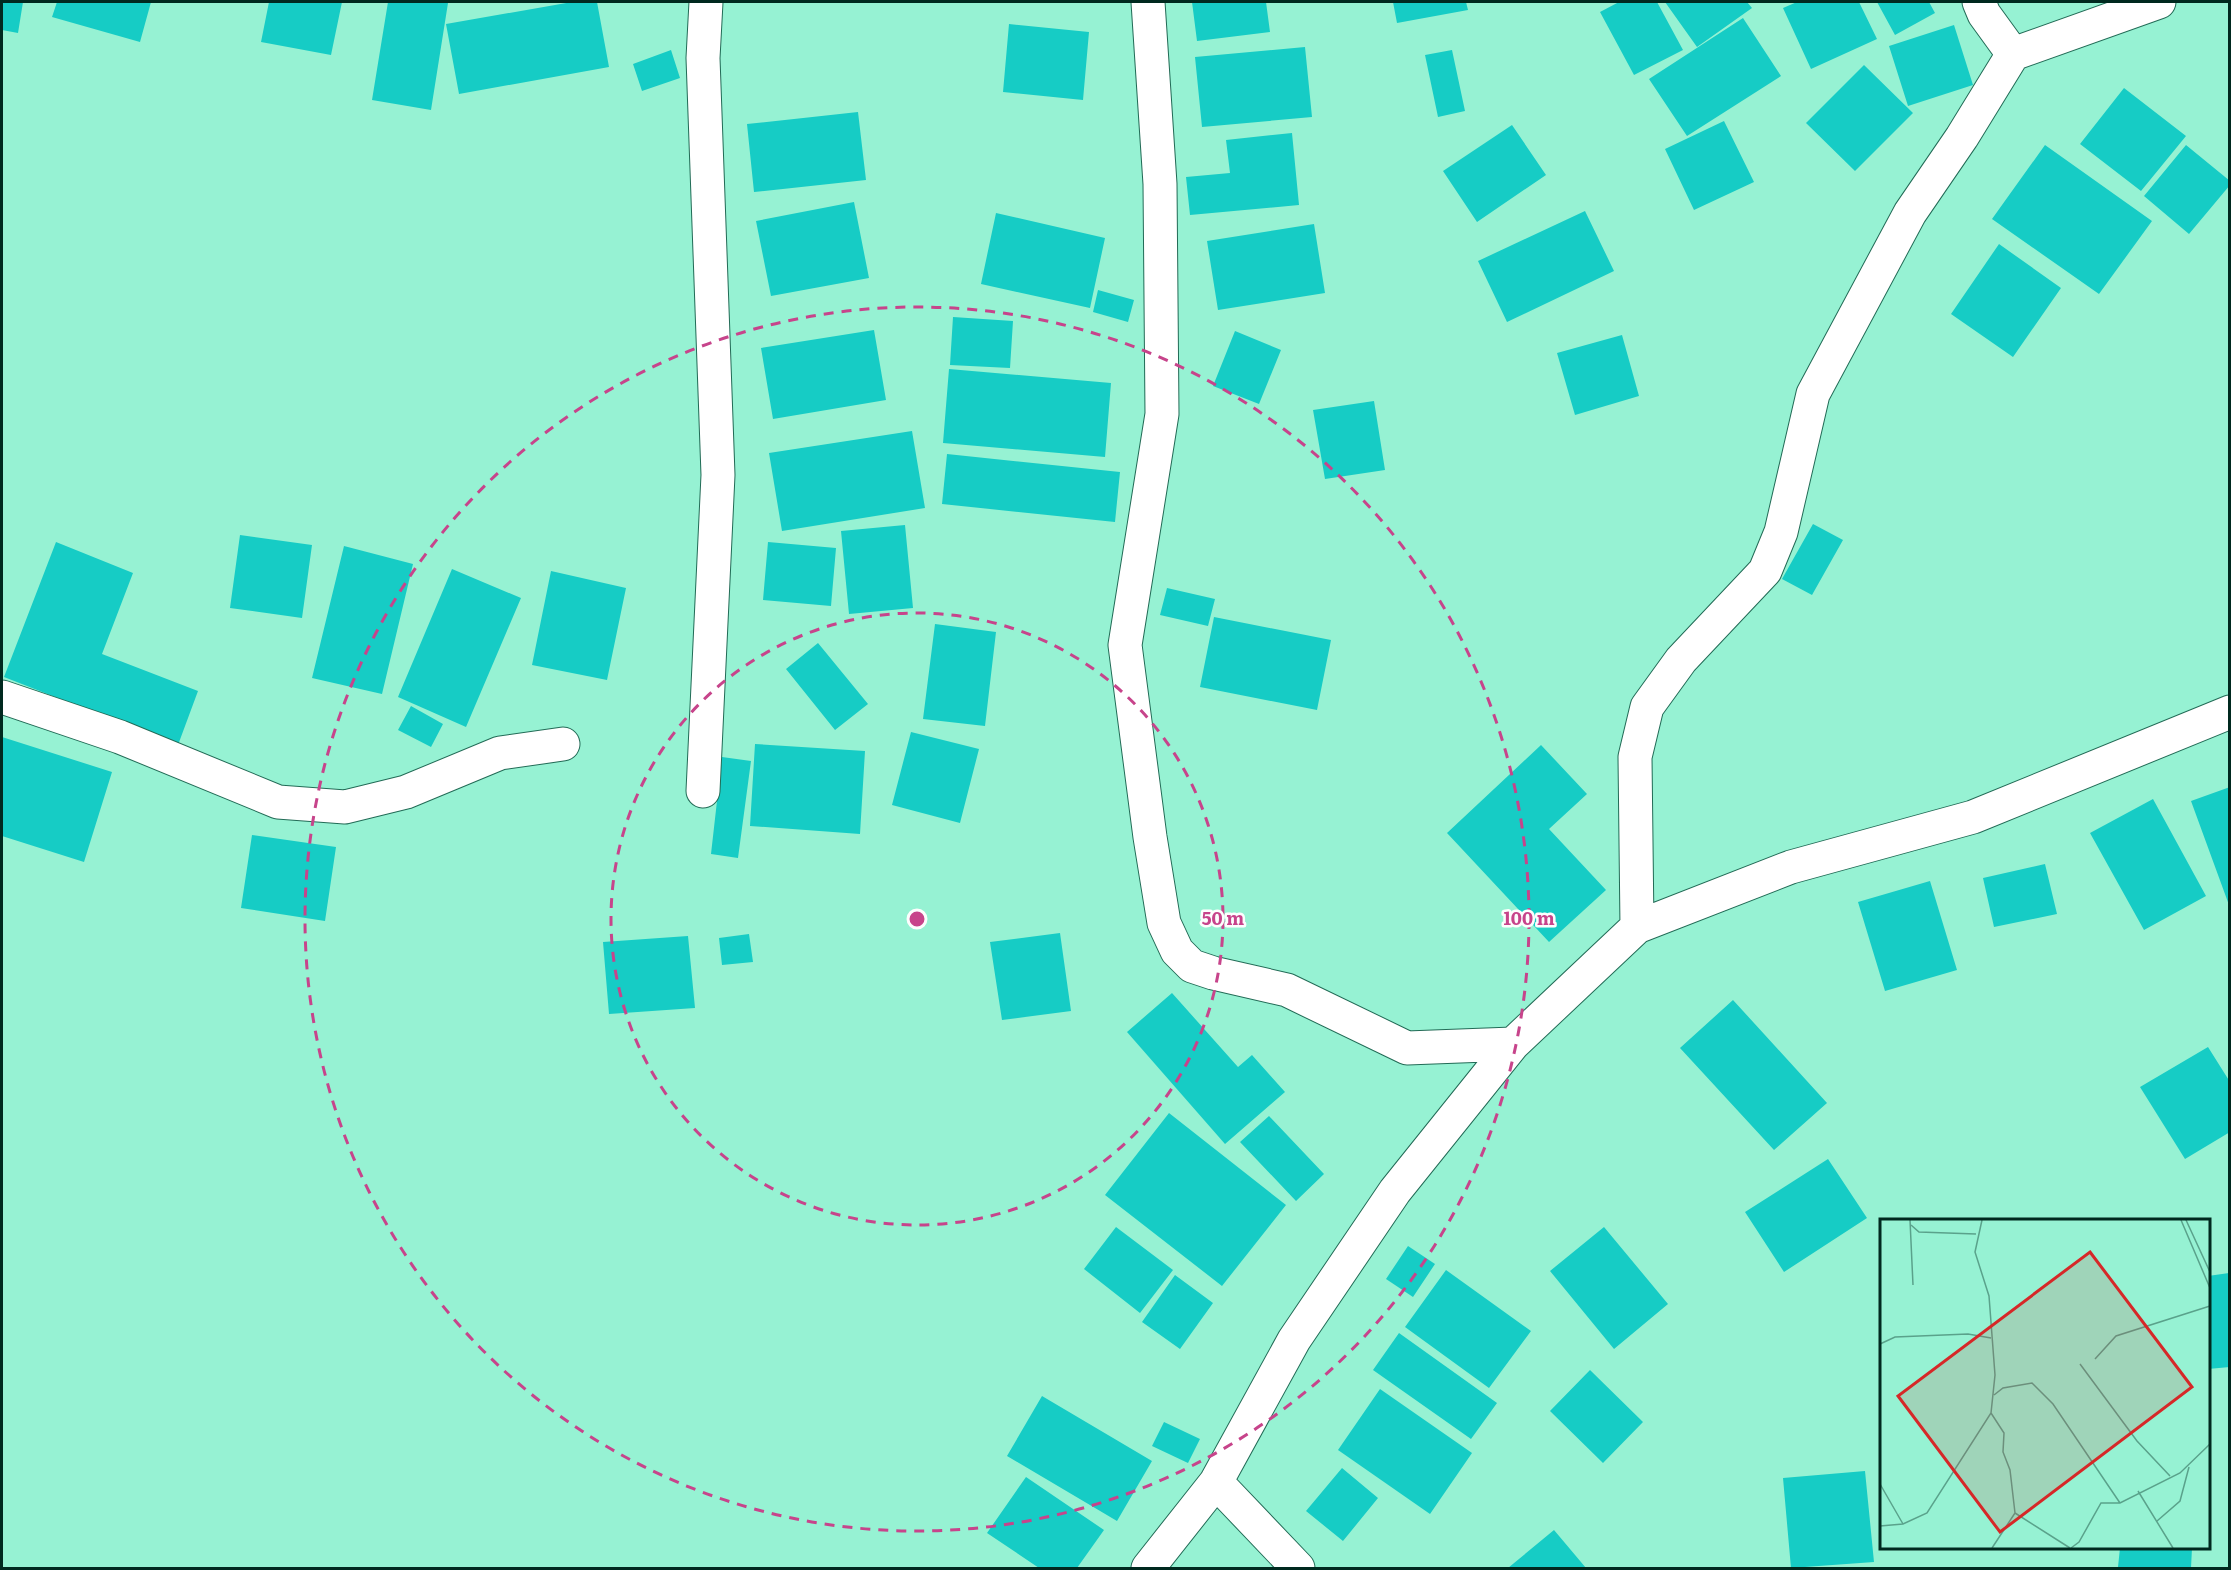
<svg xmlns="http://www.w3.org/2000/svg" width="2231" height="1570" viewBox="0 0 2231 1570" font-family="Literata,serif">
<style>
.building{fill:#16ccc5}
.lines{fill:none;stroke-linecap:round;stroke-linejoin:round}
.minor-casing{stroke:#226b56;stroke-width:35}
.minor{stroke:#fff;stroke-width:33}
.ring{fill:none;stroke:#c7448b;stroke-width:3;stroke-dasharray:10 8}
.inset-road{fill:none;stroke:#5aa28b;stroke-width:1.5}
.view{fill:#d62828;fill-opacity:0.15;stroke:#d62828;stroke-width:3}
.inset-edge{fill:none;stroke:#00291f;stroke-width:3}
.centre{fill:#c7448b;stroke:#fdfdfd;stroke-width:3}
.ring-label{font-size:18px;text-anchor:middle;font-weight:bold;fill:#c7448b;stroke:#fdfdfd;stroke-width:5;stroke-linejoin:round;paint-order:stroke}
</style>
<rect width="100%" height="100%" fill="#96f2d3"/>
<path class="building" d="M2 2H23L18 33 2 30Z
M57 2H151L140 42 52 17Z
M269 2H342L331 55 261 42Z
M388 2 448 3 431 110 372 100Z
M572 2H597L609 67 459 94 446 24Z
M1192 2H1266L1270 32 1197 41Z
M1393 2H1466L1468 10 1397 23Z
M1619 2H1657L1683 50 1634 75 1600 12Z
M1665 2H1747L1752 8 1697 47Z
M1797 2H1859L1877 39 1811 69 1783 8Z
M1877 2H1929L1935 13 1895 35Z
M1743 18 1781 76 1687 136 1649 79Z
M1009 24 1089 32 1083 100 1003 92Z
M1954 25 1973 85 1908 106 1889 46Z
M1305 47 1312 117 1202 127 1195 57Z
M671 50 680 78 642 91 633 64Z
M1452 50 1465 111 1438 117 1425 55Z
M1864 65 1913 113 1855 171 1806 123Z
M2124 88 2186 136 2141 191 2080 144Z
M858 112 866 180 754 192 747 124Z
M1724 121 1754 182 1694 210 1665 149Z
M1512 125 1546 175 1477 222 1443 171Z
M1292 133 1299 205 1190 215 1186 177 1230 173 1226 140Z
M2045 145 2152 221 2099 294 1992 219Z
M2186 145 2230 181V185L2189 234 2144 196Z
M854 202 869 278 771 296 756 221Z
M1585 211 1614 271 1507 322 1478 261Z
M996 213 1105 238 1090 308 981 284Z
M1314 224 1325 293 1218 310 1207 241Z
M1999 244 2061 288 2013 357 1951 314Z
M1098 290 1134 300 1128 322 1093 312Z
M953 317 1013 321 1010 368 950 365Z
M874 330 886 400 773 419 761 348Z
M1235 331 1281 350 1259 404 1213 386Z
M1622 335 1639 396 1575 415 1557 353Z
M949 369 1111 383 1105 457 943 443Z
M1374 401 1385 470 1325 479 1313 410Z
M912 431 925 508 782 531 769 453Z
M947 454 1120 472 1115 522 942 504Z
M1813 524 1843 540 1812 595 1782 579Z
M905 525 913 608 849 614 841 531Z
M240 535 312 545 302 618 230 608Z
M56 542 133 573 102 654 198 691 178 745 4 677Z
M768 542 836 548 831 606 763 600Z
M344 546 413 564 382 694 312 678Z
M452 569 521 598 466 727 398 697Z
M551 571 626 588 607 680 532 665Z
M1167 588 1215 599 1208 626 1160 615Z
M1214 617 1331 640 1317 710 1200 687Z
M935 624 996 632 985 726 923 719Z
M818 643 868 704 835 730 786 669Z
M411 706 443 724 431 747 398 730Z
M911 732 979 749 960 823 892 805Z
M2 737 112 772 84 862 2 836Z
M755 744 865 751 860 834 750 826Z
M1541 745 1587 794 1549 829 1606 890 1549 942 1447 833Z
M722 757 751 761 738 858 711 854Z
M2230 787V905H2229L2191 801Z
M2153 799 2206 896 2144 930 2090 833Z
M252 835 336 847 325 921 241 908Z
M2045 864 2057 914 1994 927 1983 878Z
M1930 881 1957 970 1885 991 1858 902Z
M1060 933 1071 1011 1002 1020 990 942Z
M749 934 753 962 722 965 719 938Z
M688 936 695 1008 609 1014 603 942Z
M1172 993 1238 1067 1252 1055 1285 1092 1225 1144 1127 1032Z
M1733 1000 1827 1103 1774 1150 1680 1048Z
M2208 1047 2230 1082V1132L2185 1159 2140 1087Z
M1169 1113 1286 1205 1222 1286 1105 1195Z
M1269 1116 1324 1174 1296 1201 1240 1142Z
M1828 1159 1867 1218 1784 1272 1745 1212Z
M1116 1227 1173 1270 1140 1313 1084 1269Z
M1604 1227 1668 1304 1614 1349 1550 1271Z
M1408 1246 1435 1264 1413 1297 1386 1279Z
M1446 1270 1531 1331 1489 1388 1405 1327Z
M2229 1273 2230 1367 2208 1369V1276Z
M1175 1275 1213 1303 1180 1349 1142 1322Z
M1399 1333 1497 1403 1471 1439 1373 1370Z
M1590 1370 1643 1422 1603 1463 1550 1411Z
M1380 1389 1472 1453 1430 1514 1338 1450Z
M1042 1396 1152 1461 1117 1521 1007 1456Z
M1164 1422 1200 1439 1188 1463 1152 1446Z
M1342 1468 1378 1498 1343 1541 1306 1511Z
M1865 1471 1874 1562 1791 1568 1783 1478Z
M1026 1477 1104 1530 1077 1568H1039L987 1533Z
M1554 1530 1586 1568H1508Z
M2120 1548H2192L2191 1568 2118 1567Z"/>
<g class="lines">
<defs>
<path id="minor" d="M1148 2 1160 184 1162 414 1125 645 1150 837 1164 923 1177 951 1192 966 1213 973 1287 990 1407 1048 1513 1044
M1979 2 1984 14 2013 54
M2 697 120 737 278 802 345 807 406 792 500 753 563 744
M703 791 718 475 703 58 706 2
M1637 927 1635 757 1647 707 1681 660 1765 571 1781 532 1813 394 1910 213 1962 137 2013 54 2159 2
M1216 1482 1298 1568
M1148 1568 1216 1482 1294 1340 1395 1191 1513 1044 1637 927 1791 867 1973 817 2230 712"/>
</defs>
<use href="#minor" class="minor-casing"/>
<use href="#minor" class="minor"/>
</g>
<g class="ring">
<circle cx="917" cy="919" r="306"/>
<circle cx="917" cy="919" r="612"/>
</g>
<g transform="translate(1880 1219)">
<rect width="330" height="330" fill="#96f2d3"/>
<path class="inset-road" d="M30 1 33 66M301 1 330 69M306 1 330 53M31 6 39 13 96 15M0 125 15 118 88 115 111 119M215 140 236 117 330 87M200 145 257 222 290 257M114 176 123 169 152 164 173 185 240 284M111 194 124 214 123 233 130 251 135 294 112 329M0 265 23 305M258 272 293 329M135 294 190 329M277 302 300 282 309 248M0 307 23 305 47 294 111 194 115 156 109 77 95 33 102 1M191 329 199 323 221 284H240L300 254 330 225"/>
<path class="view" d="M210 33 312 168 120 313 18 177Z"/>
<rect width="330" height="330" class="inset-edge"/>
</g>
<circle cx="917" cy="919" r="9" class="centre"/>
<g class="ring-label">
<text x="1223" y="925">50 m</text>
<text x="1529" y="925">100 m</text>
</g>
<rect width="2231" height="1570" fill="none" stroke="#00291f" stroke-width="6"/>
</svg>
